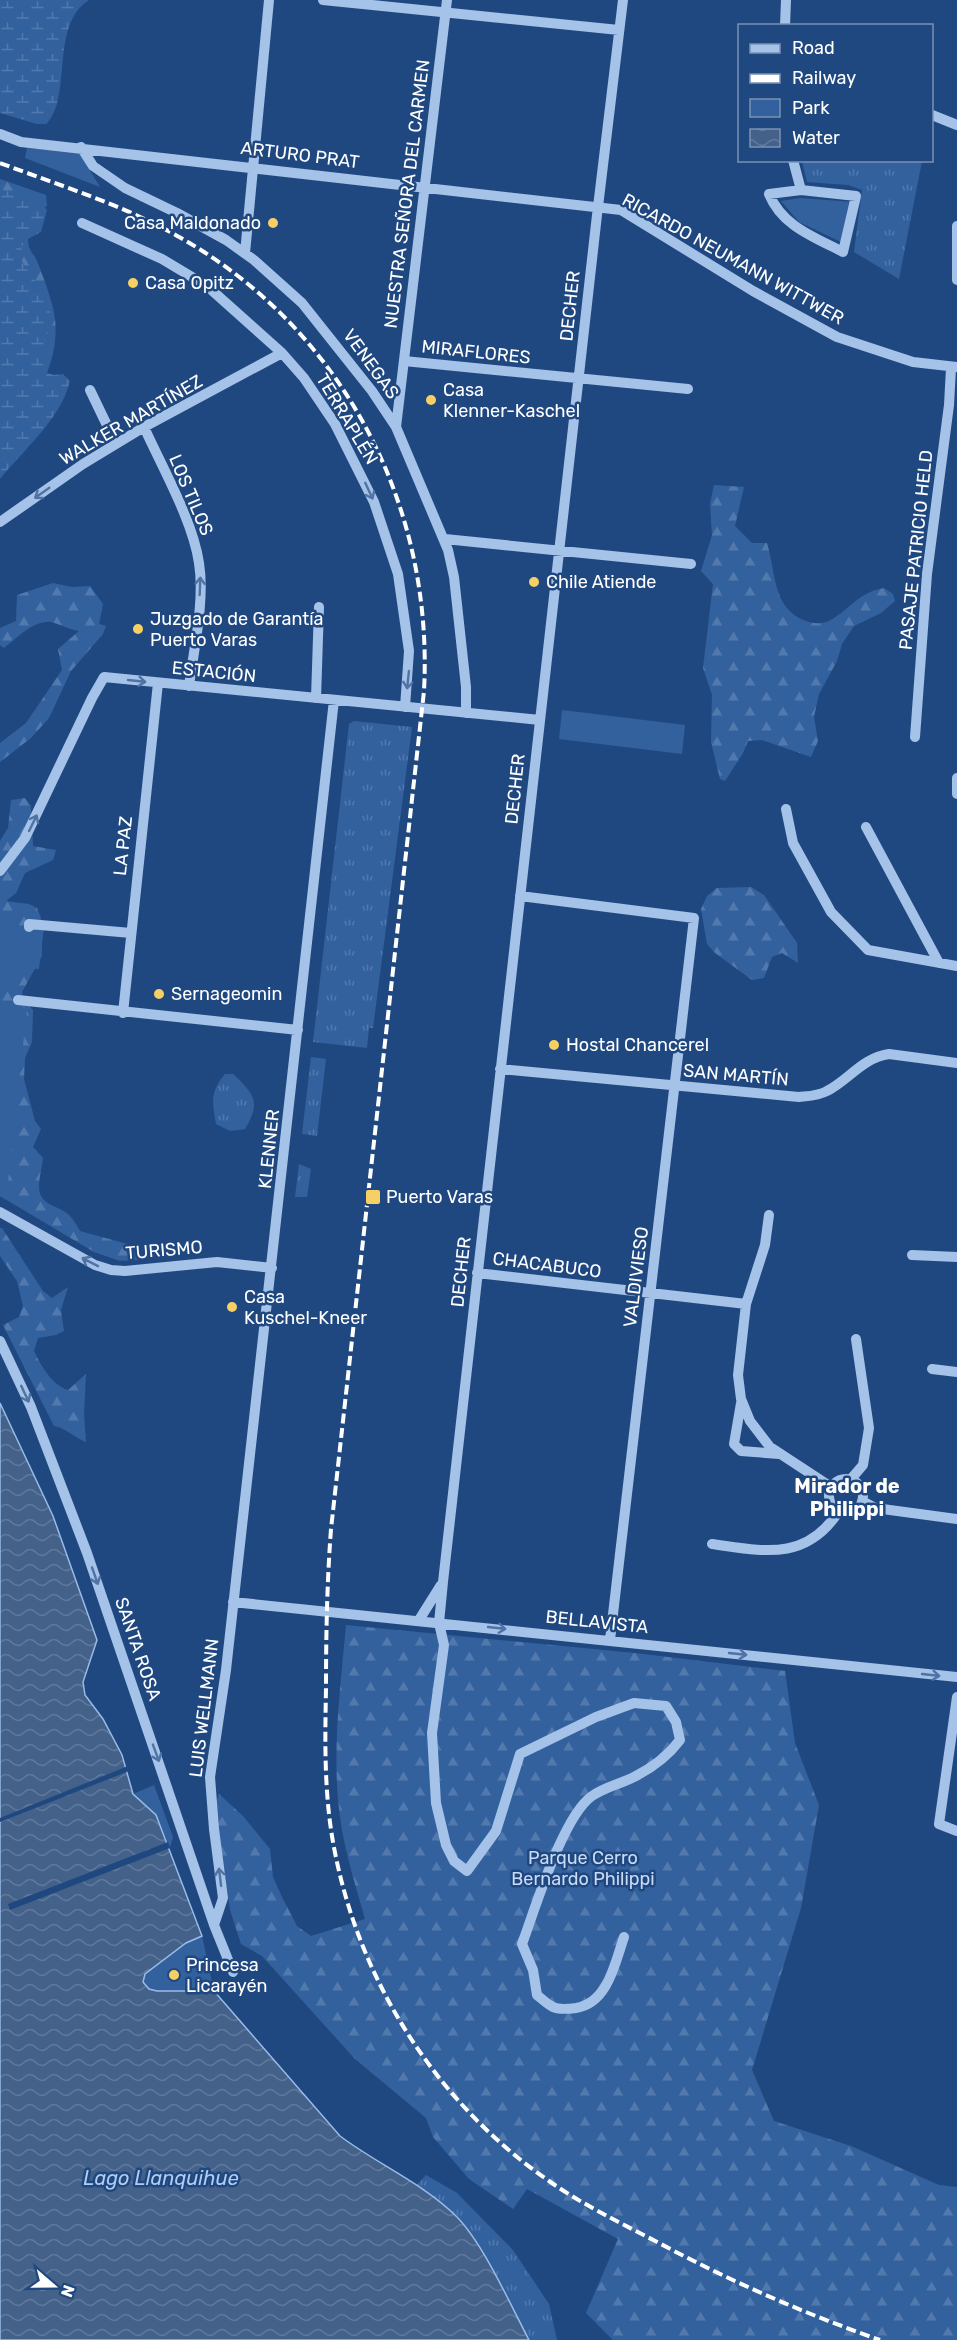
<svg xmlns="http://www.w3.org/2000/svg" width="957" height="2340" viewBox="0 0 957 2340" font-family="Rubik,sans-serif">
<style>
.grass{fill:url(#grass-tufts)}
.forest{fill:url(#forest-firs)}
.wetland{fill:url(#wetland-marsh)}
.park{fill:#33619e}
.water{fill:url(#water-waves);stroke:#98bce9;stroke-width:1.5}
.pier{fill:#204880}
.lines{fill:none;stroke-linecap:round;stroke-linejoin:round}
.minor{stroke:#a5c2e8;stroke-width:10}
.rail{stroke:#fff;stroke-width:4;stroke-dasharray:10 4.5;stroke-linecap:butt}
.oneway{stroke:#4f73a4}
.poi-dot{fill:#f6cf65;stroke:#204880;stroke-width:2}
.labels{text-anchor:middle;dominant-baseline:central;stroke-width:5;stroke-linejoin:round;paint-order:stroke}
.street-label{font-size:18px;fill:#fff;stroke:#204880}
.poi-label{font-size:18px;fill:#fff;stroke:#204880;text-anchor:start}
.park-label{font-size:18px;fill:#c9dcf6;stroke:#204880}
.neighbourhood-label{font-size:20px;font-weight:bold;fill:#fff;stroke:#204880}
.water-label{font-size:20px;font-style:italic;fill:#b0ccf0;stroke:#204880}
</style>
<defs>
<pattern id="grass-tufts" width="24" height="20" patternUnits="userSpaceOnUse" patternTransform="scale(1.5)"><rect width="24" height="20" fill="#33619e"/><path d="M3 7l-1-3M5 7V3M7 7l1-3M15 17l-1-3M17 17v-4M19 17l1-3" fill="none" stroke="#5279ad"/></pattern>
<pattern id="forest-firs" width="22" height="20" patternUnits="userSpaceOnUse" patternTransform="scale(1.5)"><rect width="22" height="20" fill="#33619e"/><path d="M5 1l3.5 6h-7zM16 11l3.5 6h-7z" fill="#5279ad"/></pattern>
<pattern id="wetland-marsh" width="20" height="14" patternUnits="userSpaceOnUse" patternTransform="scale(1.5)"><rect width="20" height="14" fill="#33619e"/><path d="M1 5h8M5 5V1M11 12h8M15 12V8" fill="none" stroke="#5279ad"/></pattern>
<pattern id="water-waves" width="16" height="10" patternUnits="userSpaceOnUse" patternTransform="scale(1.5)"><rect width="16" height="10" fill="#44618a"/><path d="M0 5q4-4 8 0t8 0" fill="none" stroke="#60799c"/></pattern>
</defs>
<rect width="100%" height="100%" fill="#204880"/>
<path class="grass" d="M802 161H922L899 279 854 252 862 190 848 185 807 182Z
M354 721 412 727 373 1028H369L367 1048 313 1042 349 724Z
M311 1057 326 1059 317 1136 302 1134Z
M225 1074H233C255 1095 261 1102 245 1129L230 1131 216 1124C212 1101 210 1092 225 1074Z
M299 1164 311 1169 307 1197H295Z
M426 2175 457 2193 513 2250 549 2304 557 2340H529L475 2240 457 2217 417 2185Z"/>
<path class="forest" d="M0 179 46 195 47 206C43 209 36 213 33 218 29 225 26 242 30 249 31 252 33 254 35 257 41 269 54 305 55 319 61 369 24 417 0 458Z
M714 485 744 487 735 526 752 543H767C776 572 772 609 806 621 813 624 822 624 829 621 851 609 857 593 884 588L893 594 895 601 881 613 854 626 842 644 837 661 819 694 814 717 818 741 811 757 762 740 748 741 743 753 725 781 720 779 711 742 712 695 703 668 713 584 701 571 712 535 710 504Z
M53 583 72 587 90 586 103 604 99 624 106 626 103 634 71 671 49 718 31 738 0 762V743L26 723 62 670 58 649 79 631C70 630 57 623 51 622 34 620 17 638 4 648L0 645V628L16 621 17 595Z
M25 798 31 806 33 846 56 850 53 860 25 873 16 893 6 901 29 904 37 908 41 918 42 956 22 992 23 998 33 1010 32 1042 25 1058 24 1079 35 1121 41 1129 33 1147 43 1158C42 1167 39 1178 39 1187 39 1204 55 1205 65 1212 72 1216 76 1224 80 1231L131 1245 138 1260 120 1261 94 1252 0 1196V841L8 828 11 800Z
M751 887 764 895 797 943 798 963 782 953 772 957 764 978 752 980 715 953 707 944 701 909 707 896 717 888Z
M0 1228H2L43 1291 52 1298 68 1287 61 1310 64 1331 56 1335 38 1338 34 1351C41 1366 52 1385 68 1390L86 1374 84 1414 86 1442C75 1438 66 1428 54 1426L3 1325 19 1317 23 1306 17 1281 0 1256Z
M346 1625 635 1653 785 1671 795 1743 819 1805 801 1908 752 2070 774 2121 851 2146 939 2185 957 2187V2340H613L586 2313 618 2239 527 2189 513 2209 469 2179 433 2137 426 2118 355 2059 262 1956 241 1944 230 1910 215 1806 219 1794 243 1816 270 1849 273 1877 282 1897 297 1926 311 1936 365 1919C354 1880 341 1840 338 1799 333 1741 341 1682 346 1625Z"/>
<path class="wetland" d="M0 0H89C49 25 73 99 46 124H37L0 113Z
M0 189 41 203 47 210 41 232 24 241 19 256C28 274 46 291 50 310 55 335 32 347 47 373L54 375 63 374 70 381C61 419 24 449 0 479Z"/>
<path class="park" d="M27 148 79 152 100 187 25 158Z
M800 198 853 202 843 243 799 222 781 201Z
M562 710 685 725 682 754 559 739Z
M0 924 44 928 39 969 19 968 18 994 0 983Z
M0 1000 27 1009 6 1200 0 1196Z
M154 1785 173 1837 170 1848 156 1815 133 1794Z
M202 1936 214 1991H157L149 1989 143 1982 145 1974 186 1943Z"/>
<path class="water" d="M0 1403 53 1516 97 1640 83 1682 85 1695 103 1719 122 1755 133 1794 156 1815 202 1936 186 1943 145 1974 143 1982 149 1989 157 1991H214L340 2136C377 2164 423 2183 457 2217 484 2245 510 2304 529 2340H0Z"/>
<path class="pier" d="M128 1766 129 1771 0 1822V1818Z
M168 1842 170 1848 10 1910 8 1904Z"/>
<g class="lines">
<path class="minor" d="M323 0 619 30
M623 0 597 215 443 1582 439 1623 444 1645 432 1733 436 1803 446 1845 454 1861 467 1871 496 1831 520 1754 596 1717 634 1703 666 1706 676 1722 680 1740C668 1756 652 1768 634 1777 620 1784 605 1787 592 1796 563 1816 535 1909 522 1944L533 1970 537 1995C542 1999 547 2004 553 2007 559 2010 568 2009 576 2008 608 2003 615 1963 624 1937
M785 26 786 0
M932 115 957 125
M0 134 21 142 621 210 753 291 837 337 913 362 957 367
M81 147 93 166 125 188 177 213 226 240 254 260 302 303 372 391 396 427 448 550 454 577 466 687V713
M793 160 801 190
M801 190 856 196 843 252C814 237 782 226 769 194Z
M82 223 162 259 207 286 282 353 304 378 335 424 374 502 398 574 409 651 405 707
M957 226V280
M245 253 269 0
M404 361 688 389
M90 390 116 444
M144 427C162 467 193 521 199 563 205 600 194 648 189 686
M396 427 447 0
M0 522 83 464 144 427 282 353
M445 539 691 564
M316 698 319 607
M915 737 927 574 949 405 951 368
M957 778V794
M786 809 793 843 831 912 868 950 957 966
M866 827 939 963
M0 871 25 838 92 698 104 677 540 720
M520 896 694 918 610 1640
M29 927V924L131 933
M18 1000 298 1030
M123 1013 158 683
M500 1069 799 1097C809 1096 818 1096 827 1091 850 1079 862 1058 889 1054L957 1063
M0 1212 95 1265 111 1270 125 1271 217 1262 272 1268
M769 1215 765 1245 746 1304 738 1375 741 1399 750 1421 770 1447 831 1487
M912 1255 957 1257
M477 1273 746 1304
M0 1341 31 1407 87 1553 214 1925 233 1972
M932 1369 957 1372
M741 1403 734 1444 741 1451 779 1454
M851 1479 863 1465 869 1428 856 1339
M829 1496a17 17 0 1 1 34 0a17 17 0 1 1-34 0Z
M862 1501 875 1508 957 1519
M712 1544C763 1551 806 1562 839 1511
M233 1602 957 1677
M419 1620 441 1585
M957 1697 939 1824 957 1831
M214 1925 223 1898 214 1829 210 1777 226 1670 334 700"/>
<path class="rail" d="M0 163C61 186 124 205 181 238 343 330 434 506 424 691L331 1529C327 1582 326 1635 326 1689 325 1740 324 1791 333 1842 357 1978 435 2102 549 2181 583 2205 621 2223 659 2243 730 2281 803 2313 880 2340"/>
</g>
<defs><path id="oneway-shaft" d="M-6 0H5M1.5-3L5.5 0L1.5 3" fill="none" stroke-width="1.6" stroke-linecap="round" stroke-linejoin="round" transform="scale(1.5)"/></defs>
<g class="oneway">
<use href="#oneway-shaft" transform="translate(369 491) rotate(65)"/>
<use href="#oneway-shaft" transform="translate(42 493) rotate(145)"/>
<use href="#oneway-shaft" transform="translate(200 586) rotate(-88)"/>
<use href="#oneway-shaft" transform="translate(408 680) rotate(96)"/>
<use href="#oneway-shaft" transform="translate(137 681) rotate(6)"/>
<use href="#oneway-shaft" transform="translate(33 823) rotate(-64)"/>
<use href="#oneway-shaft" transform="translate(90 1262) rotate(-153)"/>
<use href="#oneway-shaft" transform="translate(25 1394) rotate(65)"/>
<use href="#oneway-shaft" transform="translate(95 1576) rotate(71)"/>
<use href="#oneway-shaft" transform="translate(497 1628) rotate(6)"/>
<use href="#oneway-shaft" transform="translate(738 1654) rotate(6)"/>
<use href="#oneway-shaft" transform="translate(931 1675) rotate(6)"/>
<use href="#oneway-shaft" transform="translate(156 1753) rotate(70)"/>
<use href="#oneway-shaft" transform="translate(220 1877) rotate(-97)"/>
</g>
<g class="poi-dot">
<circle cx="273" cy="223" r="6"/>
<circle cx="133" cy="283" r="6"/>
<circle cx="431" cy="400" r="6"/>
<circle cx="534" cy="582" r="6"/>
<circle cx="138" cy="629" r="6"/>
<circle cx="159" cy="994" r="6"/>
<circle cx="554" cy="1045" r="6"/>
<rect x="365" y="1189" width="16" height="16" rx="3"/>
<circle cx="232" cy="1307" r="6"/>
<circle cx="174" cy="1975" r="6"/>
</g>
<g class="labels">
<g class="street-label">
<text transform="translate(300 155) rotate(7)">ARTURO PRAT</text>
<text transform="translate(407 194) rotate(-83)">NUESTRA SEÑORA DEL CARMEN</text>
<text transform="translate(733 259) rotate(29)">RICARDO NEUMANN WITTWER</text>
<text transform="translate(570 306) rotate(-84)">DECHER</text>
<text transform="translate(476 352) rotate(6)">MIRAFLORES</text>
<text transform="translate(371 364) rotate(54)">VENEGAS</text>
<text transform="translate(347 419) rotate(59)">TERRAPLÉN</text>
<text transform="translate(131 420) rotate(-30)">WALKER MARTÍNEZ</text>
<text transform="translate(191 495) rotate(67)">LOS TILOS</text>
<text transform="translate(916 550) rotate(-84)">PASAJE PATRICIO HELD</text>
<text transform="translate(214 672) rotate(6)">ESTACIÓN</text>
<text transform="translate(515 789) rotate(-84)">DECHER</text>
<text transform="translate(123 846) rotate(-84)">LA PAZ</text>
<text transform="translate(736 1075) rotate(5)">SAN MARTÍN</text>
<text transform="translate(269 1149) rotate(-84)">KLENNER</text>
<text transform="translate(164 1250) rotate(-5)">TURISMO</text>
<text transform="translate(547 1265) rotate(7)">CHACABUCO</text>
<text transform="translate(461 1272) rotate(-84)">DECHER</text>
<text transform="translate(636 1277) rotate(-83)">VALDIVIESO</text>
<text transform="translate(597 1622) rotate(6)">BELLAVISTA</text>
<text transform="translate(138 1649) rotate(71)">SANTA ROSA</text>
<text transform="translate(204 1708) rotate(-83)">LUIS WELLMANN</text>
</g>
<g class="poi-label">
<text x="261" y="223" text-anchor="end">Casa Maldonado</text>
<text x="145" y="283">Casa Opitz</text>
<text x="443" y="390">Casa<tspan x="443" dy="21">Klenner-Kaschel</tspan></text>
<text x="546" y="582">Chile Atiende</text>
<text x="150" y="619">Juzgado de Garantía<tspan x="150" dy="21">Puerto Varas</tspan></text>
<text x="171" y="994">Sernageomin</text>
<text x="566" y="1045">Hostal Chancerel</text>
<text x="386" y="1197">Puerto Varas</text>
<text x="244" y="1297">Casa<tspan x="244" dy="21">Kuschel-Kneer</tspan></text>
<text x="186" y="1965">Princesa<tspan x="186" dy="21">Licarayén</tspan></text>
</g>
<g class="park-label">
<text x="583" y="1858">Parque Cerro<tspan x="583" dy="21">Bernardo Philippi</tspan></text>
</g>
<g class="neighbourhood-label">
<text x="847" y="1486">Mirador de<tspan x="847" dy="23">Philippi</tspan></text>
</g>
<g class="water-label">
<text x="161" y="2178">Lago Llanquihue</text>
</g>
</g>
<rect x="738" y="24" width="195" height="138" fill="#204880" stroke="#7991b3" stroke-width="1.5"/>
<rect x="750" y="44" width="30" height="9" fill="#a5c2e8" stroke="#7991b3" stroke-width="1.5"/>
<text x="792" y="54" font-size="18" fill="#ffffff">Road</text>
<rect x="750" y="74" width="30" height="9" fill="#ffffff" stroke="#7991b3" stroke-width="1.5"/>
<text x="792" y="84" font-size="18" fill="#ffffff">Railway</text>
<rect x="750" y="99" width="30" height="18" fill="#33619e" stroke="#7991b3" stroke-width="1.5"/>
<text x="792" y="114" font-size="18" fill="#ffffff">Park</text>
<rect x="750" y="129" width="30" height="18" fill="url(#water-waves)" stroke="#7991b3" stroke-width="1.5"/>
<text x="792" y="144" font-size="18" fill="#ffffff">Water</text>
<g transform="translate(54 2286) rotate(110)" stroke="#204880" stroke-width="4.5" paint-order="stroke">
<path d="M0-4.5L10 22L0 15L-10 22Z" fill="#ffffff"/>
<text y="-9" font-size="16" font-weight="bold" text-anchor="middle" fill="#ffffff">N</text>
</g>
</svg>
